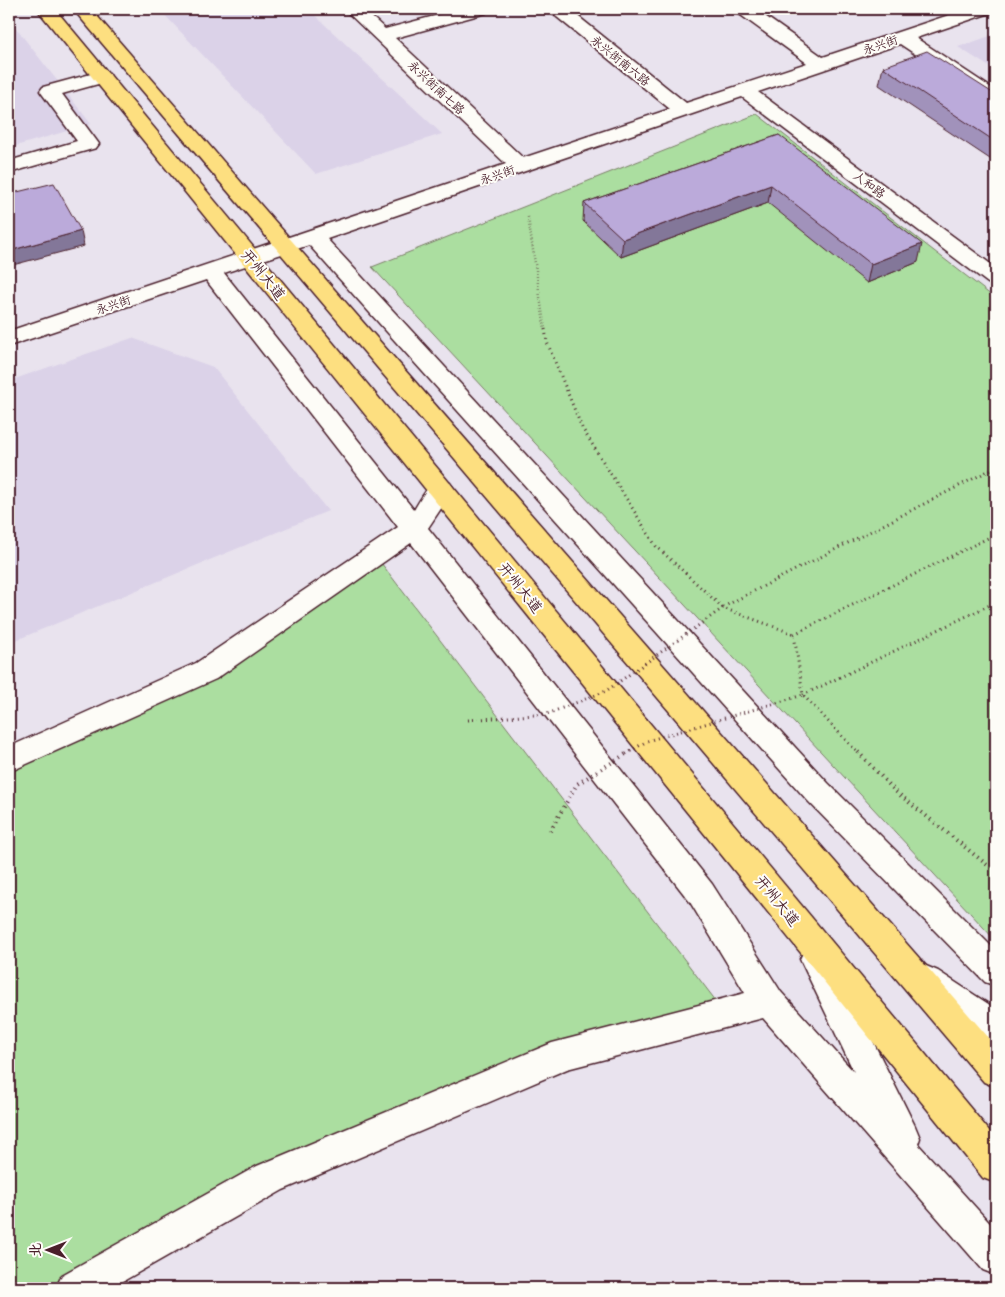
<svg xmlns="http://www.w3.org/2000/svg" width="1005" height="1297" viewBox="0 0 1005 1297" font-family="Mali,'LXGW WenKai TC',sans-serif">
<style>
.built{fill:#dbd2e8}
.green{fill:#abdea0;stroke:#7a7e66}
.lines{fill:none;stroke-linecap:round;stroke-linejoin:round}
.minor-casing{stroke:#4a1f2b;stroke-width:3}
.highway-casing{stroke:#4a1f2b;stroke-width:3}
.path-far2{stroke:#4a1f2b;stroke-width:2.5;stroke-dasharray:0.5 2.5;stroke-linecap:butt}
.path-far1{stroke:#4a1f2b;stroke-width:3;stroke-dasharray:1 4;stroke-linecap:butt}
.path{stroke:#4a1f2b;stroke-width:4;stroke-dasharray:1 4.5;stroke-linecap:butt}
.minor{fill:#fdfcf7;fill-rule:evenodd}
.highway{fill:#fddf80;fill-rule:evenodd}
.path-bridge-far1{stroke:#4a1f2b;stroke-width:3;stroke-dasharray:1 4;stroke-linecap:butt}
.path-bridge{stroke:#4a1f2b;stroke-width:4;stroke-dasharray:1 4.5;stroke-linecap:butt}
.wall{fill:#a192bb;stroke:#4a1f2b}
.shaded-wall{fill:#837799;stroke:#4a1f2b}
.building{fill:#bbaada;stroke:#4a1f2b}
.labels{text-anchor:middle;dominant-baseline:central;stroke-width:4;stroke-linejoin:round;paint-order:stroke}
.far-street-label{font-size:12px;fill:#4a1f2b;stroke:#fdfcf7}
.street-label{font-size:15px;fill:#4a1f2b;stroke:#fdfcf7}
</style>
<rect width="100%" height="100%" fill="#e9e3ee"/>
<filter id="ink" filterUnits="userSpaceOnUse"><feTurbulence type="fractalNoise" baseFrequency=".02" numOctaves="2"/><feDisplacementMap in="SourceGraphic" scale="10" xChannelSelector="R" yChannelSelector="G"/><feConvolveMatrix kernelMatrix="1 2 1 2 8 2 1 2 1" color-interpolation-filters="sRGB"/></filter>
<g filter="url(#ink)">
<path class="built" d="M159 9H308L442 134 316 174Z
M9 19 91 124 9 148Z
M996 34V71L958 47Z
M132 338 213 367 328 511 9 643V381Z"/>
<path class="green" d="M757 114 996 299V941L372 267Z
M375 555 726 1014 564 1054 270 1178 75 1288H9V760L206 671Z"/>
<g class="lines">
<defs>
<path id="minor" d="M344 9H363L385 29 461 9H489L486 13 395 38 523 158 670 109 552 13 549 9H569L686 103 807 63 738 13 735 9H755L823 57 967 9H993L990 13 916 38 996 91V105L989 103 900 44 758 92 996 268V284L988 283 742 97 327 239 828 783 996 951V986L985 982 808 801 309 245 224 273 414 510C424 495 429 477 450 483L454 489 428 528 712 884 781 992 854 1072 800 959 805 949 816 945 827 949 915 1126 920 1138 918 1144 996 1230V1275L983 1270 763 1018 567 1069 283 1190 111 1288H56L62 1275 257 1166 552 1043 745 993 690 902 411 543 216 679 9 772V747L196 663 398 527 206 280 9 346V331L506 164Z
M102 71 109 73 111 77 109 81 62 94 99 144 96 148 9 173V161L77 141 40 91 43 87Z
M926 966 938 971 996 1009V1042L984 1038 914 991 910 981 914 971Z"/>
<path id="highway" d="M37 9H55L996 1139V1183L983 1178Z
M73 9H91L292 241 996 1046V1087L984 1082Z"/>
</defs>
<use href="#minor" class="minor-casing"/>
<use href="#highway" class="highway-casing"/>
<path class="path-far2" d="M528 217 545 330"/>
<path class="path-far1" d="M545 329 547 342 582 428 656 546 723 608 794 634 803 695 859 754
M723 607 996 467
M794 634 996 534
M803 695 996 602"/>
<path class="path" d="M858 752 895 791 996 872"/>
<use href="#minor" class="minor"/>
<use href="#highway" class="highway"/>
<path class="path-bridge-far1" d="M468 720 547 714 606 691 723 608
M626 754 647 741 803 695"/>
<path class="path-bridge" d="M550 831 577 784 629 752"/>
</g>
<path class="wall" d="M883 67 996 95V163L879 85Z
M779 135 918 262 867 283 768 203 621 257 583 221 584 203Z"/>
<path class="shaded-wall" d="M771 185 768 203 621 257 623 239Z
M81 231 84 246 9 266V251Z
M922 244 918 262 867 283 871 264Z"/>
<path class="building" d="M927 51 996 95V142L883 67Z
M779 135 922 244 871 264 771 185 623 239 584 203Z
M54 183 81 231 9 251V194Z"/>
</g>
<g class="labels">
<g class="far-street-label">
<text transform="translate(880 44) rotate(-19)">永兴街</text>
<text transform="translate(621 60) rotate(39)">永兴街南六路</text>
<text transform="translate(437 87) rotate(43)">永兴街南七路</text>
<text transform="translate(497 174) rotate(-19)">永兴街</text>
<text transform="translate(870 184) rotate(37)">人和路</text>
<text transform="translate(113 304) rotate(-19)">永兴街</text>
</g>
<g class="street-label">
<text transform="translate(264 274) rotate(51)">开州大道</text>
<text transform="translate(521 587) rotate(51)">开州大道</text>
<text transform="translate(778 900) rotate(51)">开州大道</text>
</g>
</g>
<rect width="1005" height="1297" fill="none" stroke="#fdfcf7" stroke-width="30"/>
<rect x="15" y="15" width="975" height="1267" fill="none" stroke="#4a1f2b" stroke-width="2" filter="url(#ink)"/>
<g transform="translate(48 1250) rotate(270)" stroke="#fdfcf7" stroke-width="4" paint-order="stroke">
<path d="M0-4L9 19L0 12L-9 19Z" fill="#4a1f2b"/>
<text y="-8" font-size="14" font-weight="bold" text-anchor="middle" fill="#4a1f2b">北</text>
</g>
</svg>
